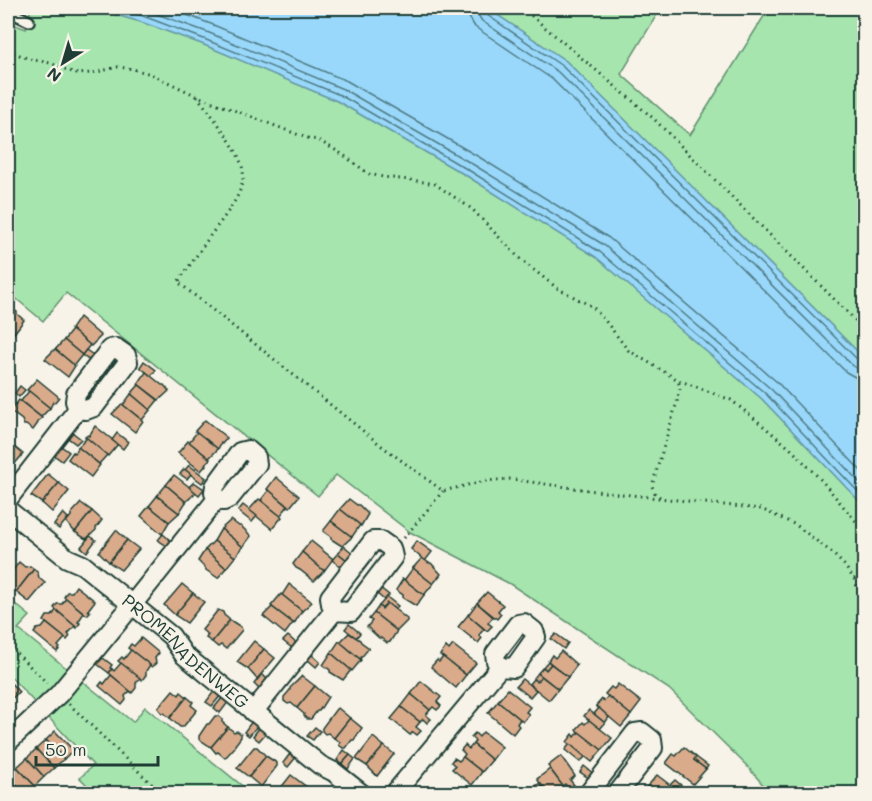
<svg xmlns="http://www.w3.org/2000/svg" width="872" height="801" font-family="Mali,sans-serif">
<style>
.green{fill:#a6e5ad;stroke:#629170;stroke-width:1.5}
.water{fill:#99d8fb;stroke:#689aab;stroke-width:1.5}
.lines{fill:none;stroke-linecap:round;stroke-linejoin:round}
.shore{stroke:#507b84;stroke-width:1.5}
.building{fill:#daab8b;stroke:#1f3d34;stroke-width:1.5}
.lane-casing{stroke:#1f3d34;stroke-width:14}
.street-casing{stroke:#1f3d34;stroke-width:22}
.path{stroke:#1f3d34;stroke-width:3;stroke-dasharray:1.5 4.5;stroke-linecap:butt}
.lane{stroke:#f7f3e8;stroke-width:9}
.street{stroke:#f7f3e8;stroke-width:18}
.labels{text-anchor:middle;stroke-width:4.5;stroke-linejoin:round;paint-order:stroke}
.street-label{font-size:18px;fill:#1f3d34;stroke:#f7f3e8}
</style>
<rect width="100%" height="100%" fill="#f7f3e8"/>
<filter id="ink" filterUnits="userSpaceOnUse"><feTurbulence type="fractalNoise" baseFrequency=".0167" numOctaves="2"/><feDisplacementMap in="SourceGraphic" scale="12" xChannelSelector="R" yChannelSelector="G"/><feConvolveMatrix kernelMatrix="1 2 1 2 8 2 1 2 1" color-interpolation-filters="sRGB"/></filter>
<g filter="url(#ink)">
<g class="green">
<polygon points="39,8 92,8 141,22 202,44 337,101 467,176 596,257 762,399 864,506 864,793 770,793 747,766 669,689 510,584 410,532 336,475 318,496 66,293 43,321 8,292 8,22 26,29 29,21 30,11"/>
<polygon points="487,8 661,8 621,74 690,135 769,8 864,8 864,358 566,61"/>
<polygon points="8,598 30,616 18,629 133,722 145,707 251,793 95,793 80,778 93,765 8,674"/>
</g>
<polygon class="water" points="92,8 487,8 566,61 864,358 864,506 762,399 596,257 467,176 337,101 202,44 141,22"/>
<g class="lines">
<g class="shore">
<polyline points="114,8 143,16 204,39 340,95 470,171 600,252 766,394 864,498"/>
<polyline points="140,8 207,32 343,89 474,165 604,245 771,389 864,487"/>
<polyline points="168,8 211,24 347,81 479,157 609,238 777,382 864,474"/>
<polyline points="467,8 469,17 475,27 552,79 846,372 855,377 864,379"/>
<polyline points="477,8 478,15 482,21 558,72 852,365 858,369 864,370"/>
<polyline points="484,8 484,11 487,15 562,66 858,360 864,362"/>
</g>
</g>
<g class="building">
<polygon points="8,307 17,312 17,314 24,320 15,332 8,325"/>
<polygon points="79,317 101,336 91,346 71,329"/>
<polygon points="8,325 15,332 8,341"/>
<polygon points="72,330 90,345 82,355 64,340"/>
<polygon points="64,340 82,355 74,365 55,350"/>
<polygon points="55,349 75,366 68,377 45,359"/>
<polygon points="86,350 96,357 91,362 82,355"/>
<polygon points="144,361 156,370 151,376 140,367"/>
<polygon points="146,372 162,385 164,385 169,391 159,400 138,384"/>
<polygon points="37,379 59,397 54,403 53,402 50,408 27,390"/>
<polygon points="139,385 158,400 150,410 131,394"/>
<polygon points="20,386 25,390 19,397 15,393"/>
<polygon points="29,391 50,408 41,417 21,401"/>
<polygon points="131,394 150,410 142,420 123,405"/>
<polygon points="19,400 42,418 37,422 38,423 33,430 26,425 24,425 22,420 10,411"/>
<polygon points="122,404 143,421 135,432 112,414"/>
<polygon points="205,420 227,438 222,444 221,443 218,449 195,431"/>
<polygon points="95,426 118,444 108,456 85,437 88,435 89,436"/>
<polygon points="72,432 81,439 76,444 68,438"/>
<polygon points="197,432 218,449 209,458 189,442"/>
<polygon points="117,433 128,442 123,449 112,440"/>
<polygon points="87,438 107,455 99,464 78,447"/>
<polygon points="188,441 210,459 205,464 206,465 201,471 178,453"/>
<polygon points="12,445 23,454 8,472 8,451"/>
<polygon points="61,446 69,452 62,461 54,455"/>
<polygon points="78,447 100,465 91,477 68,459 73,452 74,453 77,450 76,450"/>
<polygon points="189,465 206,478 202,483 185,470"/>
<polygon points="184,469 191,474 187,479 180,474"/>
<polygon points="48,474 59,483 42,503 31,496"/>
<polygon points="174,475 196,492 186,502 166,485"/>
<polygon points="276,477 299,496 290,507 267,489"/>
<polygon points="194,482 204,489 199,495 189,487"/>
<polygon points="59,483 69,491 52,512 42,503"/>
<polygon points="166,485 186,502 179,513 157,496"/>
<polygon points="269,490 288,506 280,516 261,500"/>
<polygon points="157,496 179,513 169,522 149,506"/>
<polygon points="259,499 282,517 272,529 249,510"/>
<polygon points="349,499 357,505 359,505 368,514 361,526 340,509"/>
<polygon points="81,503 92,511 75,532 66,522 71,516 71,514"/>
<polygon points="243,505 257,516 252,522 238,511"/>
<polygon points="149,506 169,522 162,534 141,516"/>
<polygon points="340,509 360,525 352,537 331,521"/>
<polygon points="92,511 102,520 96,528 96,530 86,539 75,532"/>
<polygon points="63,513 68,518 59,529 54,525"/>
<polygon points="231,520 239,526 241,526 251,536 243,547 221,529"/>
<polygon points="331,521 352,537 342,546 331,539 331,537 323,531"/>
<polygon points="221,529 243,547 235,557 214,541"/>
<polygon points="116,530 127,540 109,562 99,552"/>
<polygon points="163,534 171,541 167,546 158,540"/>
<polygon points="90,536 96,540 87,552 81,547"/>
<polygon points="127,540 139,549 121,570 109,562"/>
<polygon points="214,541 235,557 226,568 205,550"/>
<polygon points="311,541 333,559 324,571 302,552"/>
<polygon points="417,541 432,552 425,561 411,549"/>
<polygon points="344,546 354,554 348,561 338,553"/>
<polygon points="205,550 226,568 218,578 206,570 205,568 198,561"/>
<polygon points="302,552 324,571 314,581 300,570 296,568 293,564"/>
<polygon points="338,553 348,561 342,568 332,560"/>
<polygon points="422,558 429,563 431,563 441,574 433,584 413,568"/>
<polygon points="19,562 25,567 30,566 34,569 16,592 8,585 8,577"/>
<polygon points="413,568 433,584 424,595 403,579 405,579"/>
<polygon points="34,569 38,573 39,578 45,583 29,602 16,592"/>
<polygon points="403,579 424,595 416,606 403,598 403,595 396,590"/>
<polygon points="182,584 193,593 175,615 164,605"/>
<polygon points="289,584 312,602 302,611 282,595"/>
<polygon points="76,586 95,601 88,610 90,612 87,615 64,597 67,592 72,592"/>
<polygon points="379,587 389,595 384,600 375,592"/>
<polygon points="487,592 503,605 498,611 501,614 497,619 477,603"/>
<polygon points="193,593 204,602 187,623 175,615"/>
<polygon points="281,594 302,611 294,624 271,606"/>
<polygon points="387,597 398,606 395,609 387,603 382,609 379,606"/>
<polygon points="66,598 84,613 78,622 80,623 77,628 54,608 57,604 62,604"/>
<polygon points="387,603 407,619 407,621 397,631 374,613 379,606 382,609"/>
<polygon points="477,603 493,617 488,623 492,626 487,631 468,615"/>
<polygon points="272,607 293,623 285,634 263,616"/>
<polygon points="56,610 75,626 68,634 70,636 67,640 44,621 47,616 52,616"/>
<polygon points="218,610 223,612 224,615 230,620 212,642 206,638 208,635 202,630"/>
<polygon points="374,613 397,631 390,642 387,643 381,638 379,638 367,627 372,621 369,619"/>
<polygon points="468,615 484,629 479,635 482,638 478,643 458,627"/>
<polygon points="230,620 241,627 242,630 226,649 221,645 218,647 212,642"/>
<polygon points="46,623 65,638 58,646 60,648 57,652 34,633 37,629 42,628"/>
<polygon points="349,624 360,633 356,638 345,629"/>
<polygon points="349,633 360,640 361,642 369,648 360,659 340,642"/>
<polygon points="556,634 568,643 564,649 551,639"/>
<polygon points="288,636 296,643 292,648 283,641"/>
<polygon points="141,638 159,653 155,658 156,663 152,667 128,648 131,644 134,646"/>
<polygon points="254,641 264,649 248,669 237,662"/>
<polygon points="339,641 361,660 352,671 331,653"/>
<polygon points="453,645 476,663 466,675 440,655 446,647 449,650"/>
<polygon points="264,649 275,658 257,679 248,669"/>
<polygon points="131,650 150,665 146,671 146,675 142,680 118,661 122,657 124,659"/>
<polygon points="561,651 577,665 568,677 548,661 552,655 555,658"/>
<polygon points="331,653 351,670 343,680 330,672 330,670 323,665"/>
<polygon points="311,654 320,662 316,667 307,659"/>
<polygon points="443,657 466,675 456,688 431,667 437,660 439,662"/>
<polygon points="103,658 112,665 110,668 112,669 109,673 97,664"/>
<polygon points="548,661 551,664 546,670 543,667"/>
<polygon points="121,663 140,678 136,683 136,688 132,693 109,673 112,669 114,671"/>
<polygon points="551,664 568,677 558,689 538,673 543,667 546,670"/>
<polygon points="538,673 541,676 537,682 533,679"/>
<polygon points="262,674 267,679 259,689 254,684"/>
<polygon points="111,675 130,691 125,696 126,700 122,705 99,686 102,682 104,684"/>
<polygon points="302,676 315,686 297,708 291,703 288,704 284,701 284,697 290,690 290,688"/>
<polygon points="541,676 558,689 549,700 529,684 533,679 537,682"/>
<polygon points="522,679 536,690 530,697 516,686"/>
<polygon points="8,680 19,692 9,701 8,700"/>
<polygon points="421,681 441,697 437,702 441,706 437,710 433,707 430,710 411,694"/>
<polygon points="618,684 641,702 631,715 605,694 611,687 614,689"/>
<polygon points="315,686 328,697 319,711 317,711 311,719 307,719 304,716 304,714 297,708"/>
<polygon points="508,689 530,707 526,712 529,714 523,722 498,701"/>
<polygon points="173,690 179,695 181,692 187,697 170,718 164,713 162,713 158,708"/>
<polygon points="215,690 221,695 212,706 206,702"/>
<polygon points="411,694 430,710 426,715 431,719 427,723 423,719 420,722 401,707"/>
<polygon points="608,696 631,715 621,727 596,706 602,699 604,701"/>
<polygon points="187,697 193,702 191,705 197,710 183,727 180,727 170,718"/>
<polygon points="223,697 229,701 220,713 214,708"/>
<polygon points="498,701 520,719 517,724 519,726 513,734 488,713"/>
<polygon points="401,707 420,722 416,727 421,731 417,735 413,732 410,735 391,719"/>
<polygon points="338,708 350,718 334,738 328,733 325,734 322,731 322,728 336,709"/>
<polygon points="599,708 609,717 605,723 594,714"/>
<polygon points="589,710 605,723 600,729 584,716"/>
<polygon points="215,716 218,716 222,719 222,722 228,727 211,747 199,739 199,736 207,724 209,724"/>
<polygon points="350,718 362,728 354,740 352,740 346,748 343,748 339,745 340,742 334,738"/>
<polygon points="253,720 258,725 249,736 244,732"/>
<polygon points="589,720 612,738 602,750 576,730 583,722 585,724"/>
<polygon points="228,727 234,732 237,731 241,734 241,737 235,745 235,747 225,758 218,752 216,753 211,747"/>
<polygon points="260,727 267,732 259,741 253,736"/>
<polygon points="315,727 320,731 313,740 307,736"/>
<polygon points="55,731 73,750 64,759 46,740"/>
<polygon points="483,732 502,747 492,760 473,744 475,741 471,737 475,733 479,737"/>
<polygon points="579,732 602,750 592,762 567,742 573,734 575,737"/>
<polygon points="373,737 384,746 367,766 356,759"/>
<polygon points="46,740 64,759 54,768 36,749"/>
<polygon points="473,744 492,760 482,772 463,757 465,754 461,750 465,745 469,749"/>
<polygon points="570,744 585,757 580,762 565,750"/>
<polygon points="384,746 394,754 377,776 367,766"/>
<polygon points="254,747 257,747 266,756 249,777 237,768"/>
<polygon points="684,747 696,757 694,760 706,769 693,784 666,763 673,754 676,756"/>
<polygon points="36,749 54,768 44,777 27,758"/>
<polygon points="344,750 350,755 342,764 337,760"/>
<polygon points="292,751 297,756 288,767 283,763"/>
<polygon points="350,755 355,759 348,769 342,764"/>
<polygon points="266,756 277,763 277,766 261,787 249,777"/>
<polygon points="561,756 575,776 570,780 574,785 569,789 565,784 562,786 548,766"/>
<polygon points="463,757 482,772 472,785 452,769 455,766 451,762 454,758 459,761"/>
<polygon points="696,757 708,766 706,769 694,760"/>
<polygon points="27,758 44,777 35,786 17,767"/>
<polygon points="584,766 594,774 590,779 580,772"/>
<polygon points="17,767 35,786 27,794 24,794 8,776"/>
<polygon points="550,769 565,789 560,794 548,794 537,779"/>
<polygon points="291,775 308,788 304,794 276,794"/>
<polygon points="657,775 670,785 679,793 655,794 647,787"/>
<polygon points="675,780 689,792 688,794 680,794 670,785"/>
<polygon points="540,783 548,794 528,794 527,792"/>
<polygon points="436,786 441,791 439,794 430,794"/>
<polygon points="647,787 655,794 641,794"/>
</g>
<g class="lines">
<g class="lane-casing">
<polyline id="lane" points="8,11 29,21"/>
</g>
<g class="street-casing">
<g id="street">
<polyline points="8,499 78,409 75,401 76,394 110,349 116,348 126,355 128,362 94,407 86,410 78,409"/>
<path id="s1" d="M8,510L67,558L83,565L171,636L184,655L320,765L334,772L362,794"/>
<polyline points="253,712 334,611 331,604 330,597 373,541 381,541 391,548 393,557 351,612 334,611"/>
<polyline points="8,742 59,694 132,605 216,500 214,492 215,486 240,452 248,450 256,457 257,464 230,498 224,501 216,500"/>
<polyline points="394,794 500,667 496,661 495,654 518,624 524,623 534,631 536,637 514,668 500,667"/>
<polyline points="588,794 635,733 642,732 652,740 653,748 617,794"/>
</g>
</g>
<g class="path">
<polyline points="522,8 653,118 864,329"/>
<polyline points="8,50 29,59 50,63 77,74 93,73 118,67 133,69 151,74 197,96 307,138 318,140 342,154 369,174 383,177 418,181 435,184 472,209 521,260 557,288 593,307 607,323 628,350 678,380 731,400 761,424 792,450 822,481 864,531"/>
<path d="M197,96C211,115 240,149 243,171C246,193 222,219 210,236C199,252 189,267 178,282L383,447L443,491L485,481L509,479L603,492L761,509L796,525L831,552L844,565L854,579L864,604"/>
<polyline points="660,497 655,493 652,486 677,402 680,388 678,380"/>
<polyline points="404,538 443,491"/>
<polyline points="854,579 864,573"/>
<polyline points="8,645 47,683"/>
<polyline points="69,704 162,794"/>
</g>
<use href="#lane" class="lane"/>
<use href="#street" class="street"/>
</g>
</g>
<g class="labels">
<g class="street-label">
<text dy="6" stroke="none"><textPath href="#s1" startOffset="228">PROMENADENWEG</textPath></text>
</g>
</g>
<rect width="872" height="801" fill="none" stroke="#f7f3e8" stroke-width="30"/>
<rect x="15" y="15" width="842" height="771" fill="none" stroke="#1f3d34" stroke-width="2" filter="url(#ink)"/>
<g transform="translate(63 63) rotate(217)" stroke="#f7f3e8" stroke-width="4.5" paint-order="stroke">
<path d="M0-4.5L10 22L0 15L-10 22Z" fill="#1f3d34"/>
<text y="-9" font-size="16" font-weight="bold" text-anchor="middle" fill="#1f3d34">N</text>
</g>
<path d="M36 756v9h122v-9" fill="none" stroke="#1f3d34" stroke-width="3"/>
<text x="45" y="756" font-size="18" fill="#1f3d34" stroke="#f7f3e8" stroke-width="4.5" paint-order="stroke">50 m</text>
</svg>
